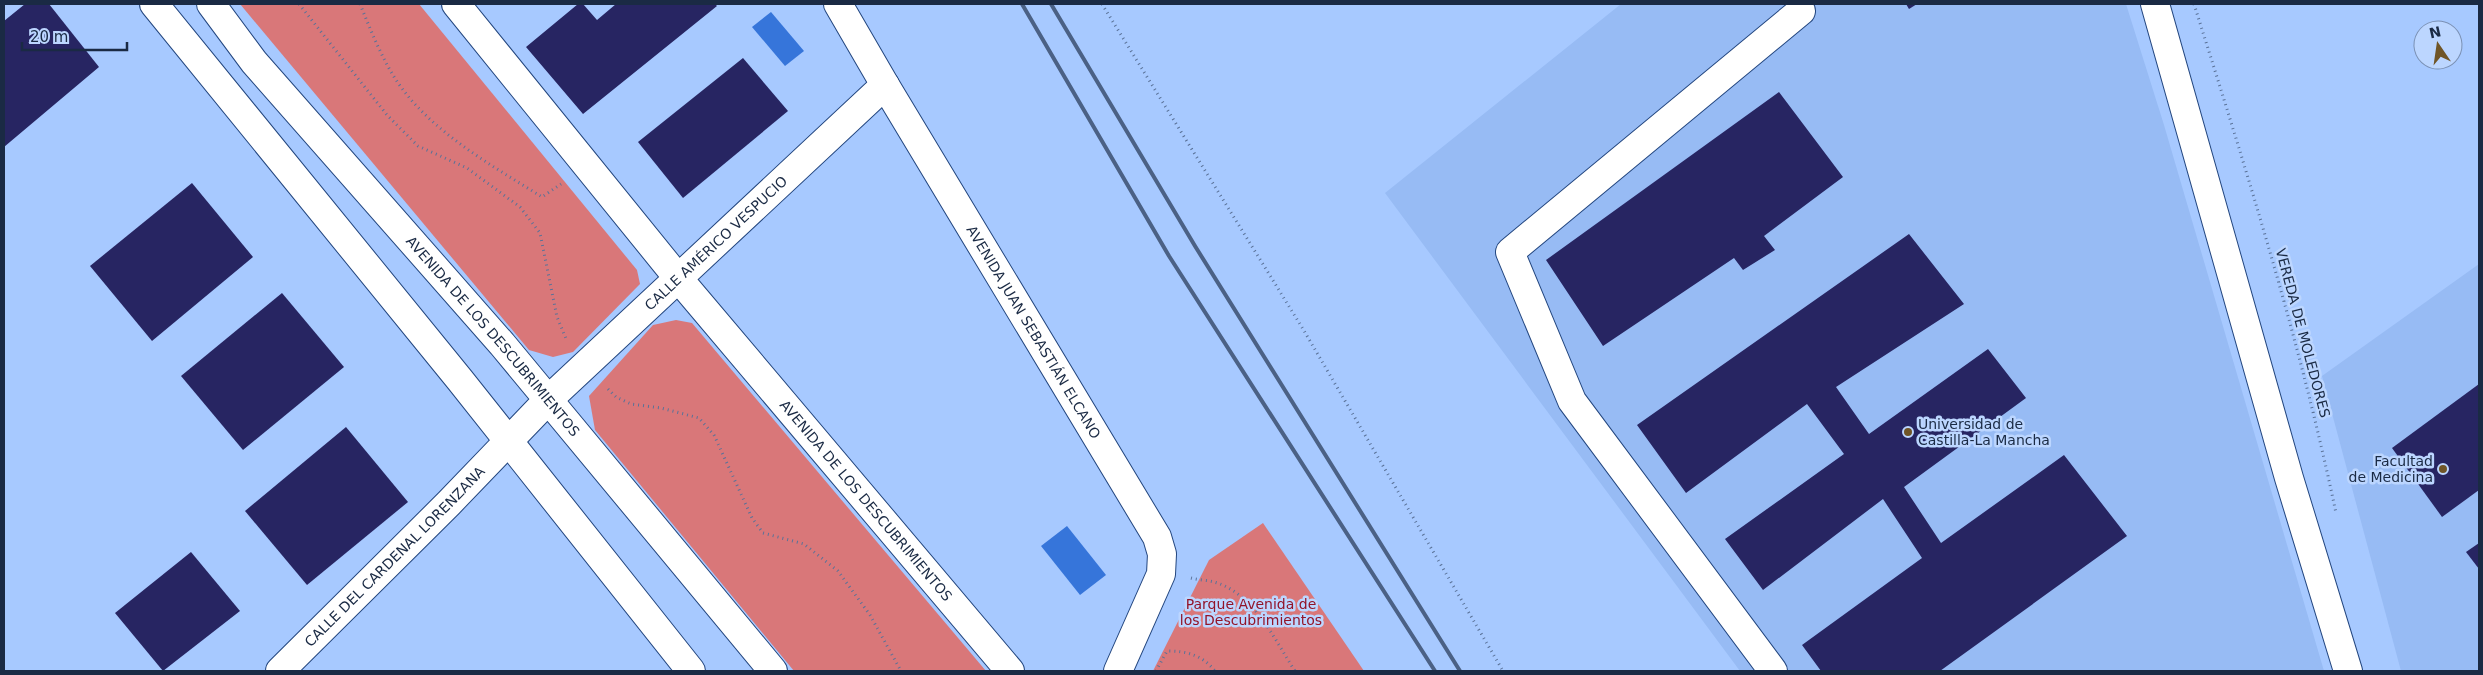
<svg xmlns="http://www.w3.org/2000/svg" width="2483" height="675" font-family="'DejaVu Sans',sans-serif">
<style>
.built{fill:#97bbf4}
.green{fill:#d97779}
.water{fill:#3675da}
.building{fill:#272562}
.lines{fill:none;stroke-linecap:round;stroke-linejoin:round}
.street-casing{stroke:#23467f;stroke-width:30}
.secondary-casing{stroke:#23467f;stroke-width:30}
.path{stroke:#5a7298;stroke-width:3;stroke-dasharray:1 4;stroke-linecap:butt}
.street{stroke:#fff;stroke-width:28}
.secondary{stroke:#fff;stroke-width:28}
.rail{stroke:#4b6185;stroke-width:4}
.poi-dot{fill:#6f5527;stroke:#bcd6ff;stroke-width:2}
.labels{text-anchor:middle;stroke-width:5;stroke-linejoin:round;paint-order:stroke}
.street-label{font-size:14px;fill:#1a2a44;stroke:#bcd6ff}
.poi-label{font-size:14px;fill:#1a2a44;stroke:#bcd6ff;text-anchor:start}
.park-label{font-size:14px;fill:#921429;stroke:#bcd6ff}
</style>
<rect width="100%" height="100%" fill="#a7c9ff"/>
<g class="built">
<polygon points="1621,4 2126,4 2164,125 2324,671 1740,671 1385,193"/>
<polygon points="2479,264 2479,671 2401,671 2322,376"/>
</g>
<g class="green">
<polygon points="240,4 419,4 637,270 640,284 573,352 553,357 529,350"/>
<polygon points="676,320 692,323 986,671 794,671 595,430 589,396 653,325"/>
<polygon points="1263,523 1364,671 1153,671 1209,560"/>
</g>
<g class="water">
<polygon points="771,12 804,51 785,66 752,27"/>
<polygon points="1067,526 1106,575 1080,595 1041,546"/>
</g>
<g class="building">
<polygon points="25,4 49,4 99,67 4,147 4,21"/>
<polygon points="578,4 583,4 597,20 616,4 715,4 717,6 583,114 526,47"/>
<polygon points="1906,4 1917,4 1909,9"/>
<polygon points="743,58 788,111 683,198 638,142"/>
<polygon points="1779,92 1843,177 1764,236 1775,250 1743,270 1734,258 1603,346 1546,260"/>
<polygon points="192,183 253,257 152,341 90,266"/>
<polygon points="1909,234 1964,304 1836,387 1869,434 1988,349 2026,398 1904,487 1941,543 2064,455 2127,536 1940,671 1821,671 1802,645 1922,558 1883,499 1763,590 1725,539 1844,454 1807,404 1686,493 1637,425"/>
<polygon points="282,293 344,367 243,450 181,376"/>
<polygon points="2479,384 2479,490 2442,517 2392,448"/>
<polygon points="346,427 408,502 307,585 245,511"/>
<polygon points="2479,543 2479,569 2466,552"/>
<polygon points="191,552 240,611 163,671 115,613"/>
</g>
<g class="lines">
<g class="street-casing">
<g id="street">
<path id="s1" d="M456,4L678,278L1010,671"/>
<path id="s2" d="M838,4L885,85L1157,537L1162,554L1161,574L1118,671"/>
<polyline points="2155,4 2289,478 2348,671"/>
<path id="s3" d="M280,671L449,503L548,400L885,85"/>
<polyline points="1773,671 1572,401 1510,252 1801,11"/>
</g>
</g>
<g class="secondary-casing">
<g id="secondary">
<polyline points="154,4 460,380 691,671"/>
<path id="s4" d="M211,4L254,62L502,344L773,671"/>
</g>
</g>
<g class="path">
<polyline points="299,4 387,115 418,146 467,168 520,207 540,233 557,317 567,341"/>
<path d="M360,4C369,26 378,49 390,70C422,127 488,163 542,197L561,184"/>
<polyline points="1102,4 1303,329 1503,671"/>
<path d="M2194,4C2247,172 2300,341 2336,513"/>
<polyline points="608,389 616,397 631,404 661,408 699,418 714,435 752,518 763,533 804,544 838,571 870,615 901,671"/>
<path d="M1191,578C1198,580 1207,580 1214,582C1254,593 1274,639 1295,671"/>
<path d="M1156,671L1167,651C1187,651 1202,655 1215,671"/>
</g>
<use href="#street" class="street"/>
<use href="#secondary" class="secondary"/>
<g class="rail">
<polyline points="1022,4 1169,256 1435,671"/>
<polyline points="1051,4 1195,246 1460,671"/>
</g>
</g>
<g class="poi-dot">
<circle cx="1908" cy="432" r="5"/>
<circle cx="2443" cy="469" r="5"/>
</g>
<g class="labels">
<g class="street-label">
<text dy="5" stroke="none"><textPath href="#s3" startOffset="611">CALLE AMÉRICO VESPUCIO</textPath></text>
<text dy="5" stroke="none"><textPath href="#s2" startOffset="382">AVENIDA JUAN SEBASTIÁN ELCANO</textPath></text>
<text transform="translate(2303 333) rotate(75)" y="5">VEREDA DE MOLEDORES</text>
<text dy="5" stroke="none"><textPath href="#s4" startOffset="436">AVENIDA DE LOS DESCUBRIMIENTOS</textPath></text>
<text dy="5" stroke="none"><textPath href="#s1" startOffset="644">AVENIDA DE LOS DESCUBRIMIENTOS</textPath></text>
<text dy="5" stroke="none"><textPath href="#s3" startOffset="162">CALLE DEL CARDENAL LORENZANA</textPath></text>
</g>
<g class="poi-label">
<text x="1918" y="429">Universidad de<tspan x="1918" dy="16">Castilla-La Mancha</tspan></text>
<text x="2433" y="466" text-anchor="end">Facultad<tspan x="2433" dy="16">de Medicina</tspan></text>
</g>
<g class="park-label">
<text x="1251" y="609">Parque Avenida de<tspan x="1251" dy="16">los Descubrimientos</tspan></text>
</g>
</g>
<rect width="2483" height="675" fill="none" stroke="#1a2a44" stroke-width="10"/>
<g transform="translate(2438 45) rotate(347)"><circle r="24" fill="#bcd6ff" stroke="#7b91b4"/>
<path d="M0-4L9 19L0 12L-9 19Z" fill="#6f5527"/>
<text y="-8" font-size="14" font-weight="bold" text-anchor="middle" fill="#1a2a44">N</text>
</g>
<path d="M22 42v8h105v-8" fill="none" stroke="#1a2a44" stroke-width="2.5"/>
<text x="30" y="42" font-size="15" fill="#1a2a44" stroke="#bcd6ff" stroke-width="4" paint-order="stroke">20 m</text>
</svg>
